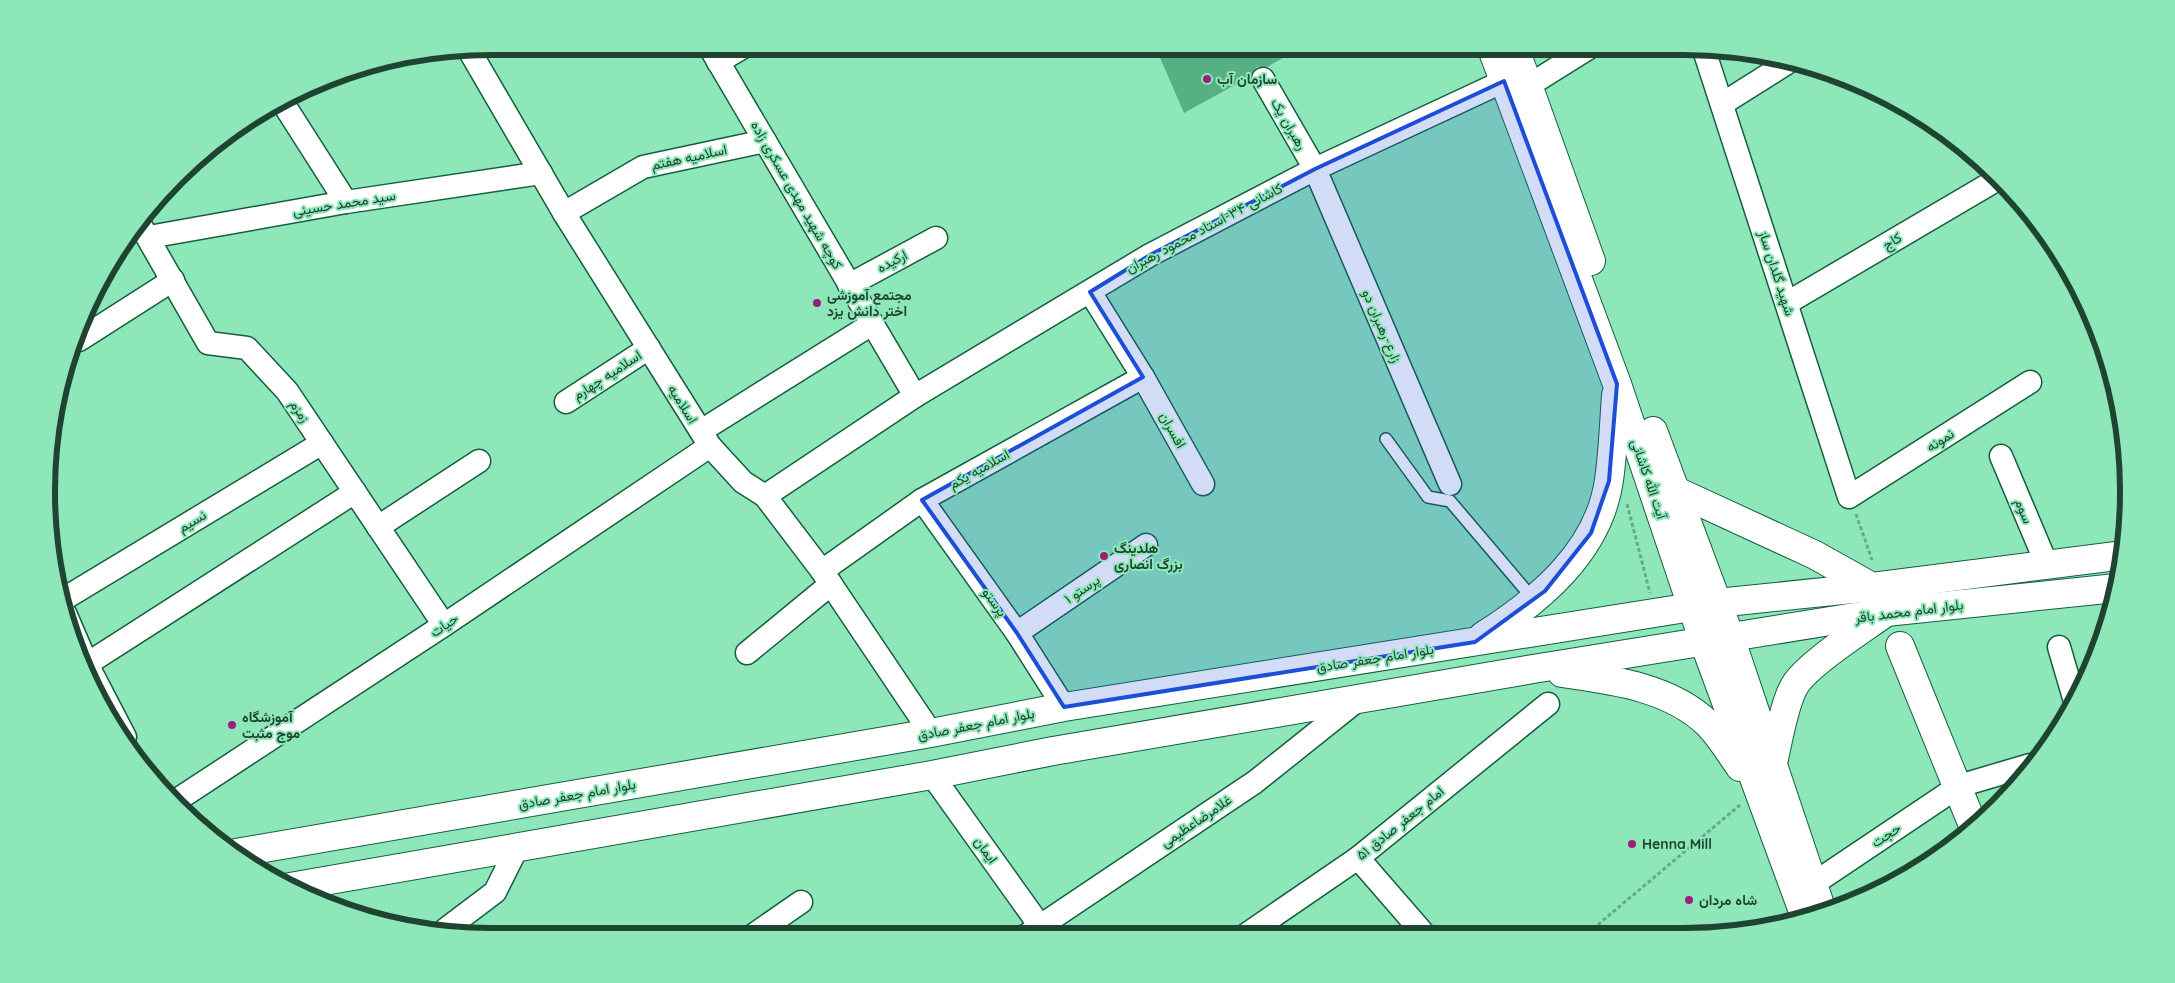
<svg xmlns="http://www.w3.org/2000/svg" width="2175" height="983" font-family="Quicksand,Vazirmatn,sans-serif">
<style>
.building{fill:#56b084}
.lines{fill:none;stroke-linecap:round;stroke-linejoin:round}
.lane-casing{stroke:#145e3f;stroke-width:14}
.street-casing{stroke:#145e3f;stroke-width:25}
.secondary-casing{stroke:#145e3f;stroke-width:30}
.path{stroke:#64ab86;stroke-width:3;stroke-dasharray:4 2.5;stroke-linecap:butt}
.lane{stroke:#fff;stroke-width:11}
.street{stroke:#fff;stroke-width:22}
.secondary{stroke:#fff;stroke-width:28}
.marked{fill:#1d4ed8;fill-opacity:0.2;stroke:#1d4ed8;stroke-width:4;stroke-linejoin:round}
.poi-dot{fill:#981f7a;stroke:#8de7b8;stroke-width:2}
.labels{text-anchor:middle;stroke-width:4;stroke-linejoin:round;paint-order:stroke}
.poi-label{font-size:14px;font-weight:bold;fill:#1f4532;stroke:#8de7b8;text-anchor:start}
.street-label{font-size:14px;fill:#1f4532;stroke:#8de7b8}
.rim{fill:none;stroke:#1f4532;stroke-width:6}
</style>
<rect width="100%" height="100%" fill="#8de7b8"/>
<polygon class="building" points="1155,46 1304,46 1267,67 1257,67 1251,76 1184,113"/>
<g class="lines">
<g class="lane-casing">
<polyline id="lane" points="1386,439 1428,497 1450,501 1534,600"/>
</g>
<g class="street-casing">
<g id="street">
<polyline points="709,46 915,396"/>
<polyline points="469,50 564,213 710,446 743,482 765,496 822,571 931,733"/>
<polyline points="1704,50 1849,497 2030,382"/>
<polyline points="718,62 745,46"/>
<polyline points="1263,79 1315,169 1450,484"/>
<polyline points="1528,86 1592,46"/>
<polyline points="281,100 346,202"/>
<polyline points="1722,104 1787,63"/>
<polyline points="564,213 643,167 765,141"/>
<polyline points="141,226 208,343 247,348 287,391 444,625"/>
<polyline points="149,237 346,202 541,173"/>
<polyline points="849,285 936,238"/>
<polyline points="1090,292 1143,377 1203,484"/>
<polyline points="1787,303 1998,179"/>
<polyline points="79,340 173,280"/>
<polyline points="566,402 649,348"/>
<polyline points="701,431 872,324"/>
<polyline points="2001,456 2047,565"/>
<polyline points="765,496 915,396 1150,255 1315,169 1504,81"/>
<polyline points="922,500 1017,633 1064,707"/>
<polyline points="378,527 479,461"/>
<polyline points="822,571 922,500 1143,377"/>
<polyline points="62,600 322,443"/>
<polyline points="65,613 87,664 125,737"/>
<polyline points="1017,633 1146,545"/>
<polyline points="2059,647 2074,698"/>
<polyline points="747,653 831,584"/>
<polyline points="87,664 355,492"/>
<polyline points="932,775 1040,926"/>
<polyline points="177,800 444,625 710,446"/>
<polyline points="1358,858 1424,934"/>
<polyline points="1813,884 1959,786 2030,765"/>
<polyline points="446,929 495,892 518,846"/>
<polyline points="1247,934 1358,858 1548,704"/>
<polyline points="1027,935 1255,782 1359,699"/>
<polyline points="752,936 801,902"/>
</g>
</g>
<g class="secondary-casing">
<g id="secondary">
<polyline points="1491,46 1617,384 1704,642 1804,914"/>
<polyline points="1514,46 1591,261"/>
<polyline points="1653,431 1730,637 1819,902"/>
<polyline points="1674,490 1815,555 1872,587"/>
<path d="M1483,636C1540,600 1599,551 1609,480C1613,452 1614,423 1616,395"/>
<polyline points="1900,646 1974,828"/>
<path d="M1562,673C1612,680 1670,687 1708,724C1720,736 1730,753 1740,767"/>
<path d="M1773,763C1778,742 1784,703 1795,685C1808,664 1860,631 1882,615"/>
<polyline points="236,853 931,733 1064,707 1717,603 1872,587 2124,555"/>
<polyline points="290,887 932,775 1053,751 1533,669 1886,612 2116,588"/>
</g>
</g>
<g class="path">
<polyline points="1627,504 1650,593"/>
<polyline points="1856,514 1872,560"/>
<polyline points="1588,933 1740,805"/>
</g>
<use href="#lane" class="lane"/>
<use href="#street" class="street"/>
<use href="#secondary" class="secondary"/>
</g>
<path class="marked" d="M1504,81L1617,384L1609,481L1591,533L1545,591L1475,642L1064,707L1017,633L922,500L1143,377L1090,292L1150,255L1315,169Z"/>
<g class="poi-dot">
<circle cx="1207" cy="79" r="5"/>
<circle cx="817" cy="303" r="5"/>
<circle cx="1104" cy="556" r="5"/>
<circle cx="232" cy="725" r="5"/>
<circle cx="1632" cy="844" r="5"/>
<circle cx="1689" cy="900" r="5"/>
</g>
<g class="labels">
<g class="poi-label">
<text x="1217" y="84">سازمان آب</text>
<text x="827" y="300">مجتمع آموزشی<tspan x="827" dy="16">اختر دانش یزد</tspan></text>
<text x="1114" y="553">هلدینگ<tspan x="1114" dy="16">بزرگ انصاری</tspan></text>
<text x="242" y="722">آموزشگاه<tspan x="242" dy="16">موج مثبت</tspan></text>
<text x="1642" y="849">Henna Mill</text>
<text x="1699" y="905">شاه مردان</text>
</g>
<g class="street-label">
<text transform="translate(1289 124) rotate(60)" y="5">رهبران یک</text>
<text transform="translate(689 157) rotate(-12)" y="5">اسلامیه هفتم</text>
<text transform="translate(797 195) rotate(60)" y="5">کوچه شهید مهدی عسکری زاده</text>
<text transform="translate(344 203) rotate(-9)" y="5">سید محمد حسینی</text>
<text transform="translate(1204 228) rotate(-28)" y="5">کاشانی ۳۴-استاد محمود رهبران</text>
<text transform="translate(1892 241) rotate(-31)" y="5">کاج</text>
<text transform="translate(892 261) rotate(-28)" y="5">ارکیده</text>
<text transform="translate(1777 273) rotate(72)" y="5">شهید گلدان ساز</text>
<text transform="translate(1382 326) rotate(67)" y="5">زارع-رهبران دو</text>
<text transform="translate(607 375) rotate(-33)" y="5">اسلامیه چهارم</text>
<text transform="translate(683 404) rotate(58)" y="5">اسلامیه</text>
<text transform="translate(300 411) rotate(56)" y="5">زمزم</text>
<text transform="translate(1173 430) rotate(61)" y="5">افسران</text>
<text transform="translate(1940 440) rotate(-33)" y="5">نمونه</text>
<text transform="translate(979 469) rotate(-29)" y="5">اسلامیه یکم</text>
<text transform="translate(1649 479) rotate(71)" y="5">آیت الله کاشانی</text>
<text transform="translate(2024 511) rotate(67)" y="5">سوم</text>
<text transform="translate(192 521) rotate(-31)" y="5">نسیم</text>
<text transform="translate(1082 589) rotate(-34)" y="5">پرستو ۱</text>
<text transform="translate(995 602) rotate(54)" y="5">پرستو</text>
<text transform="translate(1909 611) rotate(-7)" y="5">بلوار امام محمد باقر</text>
<text transform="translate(444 625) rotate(-34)" y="5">حیات</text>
<text transform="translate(1375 658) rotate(-9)" y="5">بلوار امام جعفر صادق</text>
<text transform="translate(976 724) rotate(-11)" y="5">بلوار امام جعفر صادق</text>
<text transform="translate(577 794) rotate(-10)" y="5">بلوار امام جعفر صادق</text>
<text transform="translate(1196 821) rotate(-34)" y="5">غلامرضاعظیمی</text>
<text transform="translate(1400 823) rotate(-39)" y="5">امام جعفر صادق ۵۱</text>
<text transform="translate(1886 835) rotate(-34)" y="5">حجت</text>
<text transform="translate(986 850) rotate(54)" y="5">ایمان</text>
</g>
</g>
<path d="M0 0H2175V983H0ZM491 55H1684A436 436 0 0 1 2120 491V492A436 436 0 0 1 1684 928H491A436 436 0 0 1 55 492V491A436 436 0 0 1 491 55Z" fill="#8de7b8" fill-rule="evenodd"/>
<path class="rim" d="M491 55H1684A436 436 0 0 1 2120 491V492A436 436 0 0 1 1684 928H491A436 436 0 0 1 55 492V491A436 436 0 0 1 491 55Z"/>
</svg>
